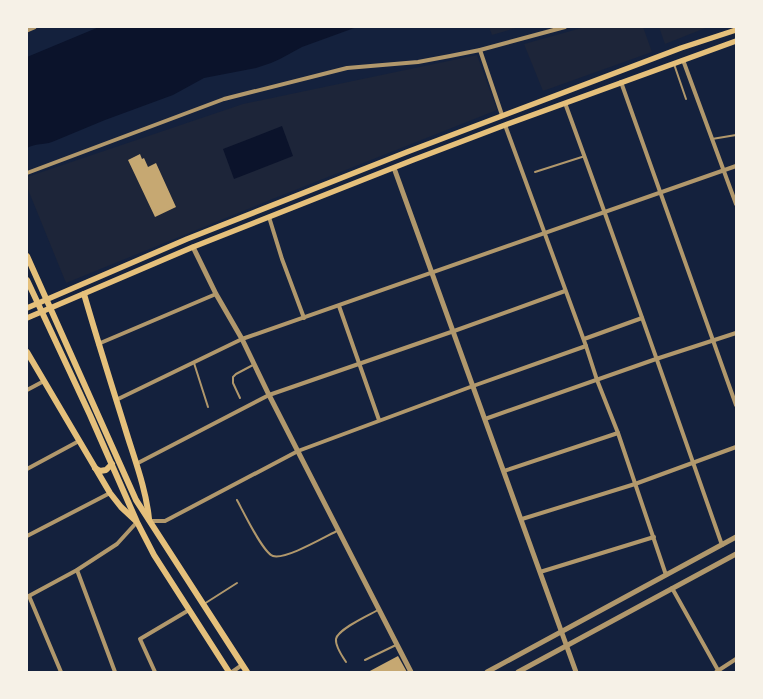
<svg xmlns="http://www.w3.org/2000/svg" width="763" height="699" font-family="'Roboto Serif',serif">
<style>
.green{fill:#1d2539}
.water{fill:#0b132b}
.building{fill:#c6a872}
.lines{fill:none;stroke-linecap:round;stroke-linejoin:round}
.service{stroke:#b1986c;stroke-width:2}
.minor{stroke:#b1986c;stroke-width:4}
.tertiary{stroke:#b1986c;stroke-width:5}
.secondary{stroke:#e5c07b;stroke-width:5.5}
.primary{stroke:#e5c07b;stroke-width:6}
</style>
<rect width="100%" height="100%" fill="#14213d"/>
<g class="green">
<polygon points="489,27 519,27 492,35"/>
<polygon points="585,27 643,27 652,52 543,91 524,44"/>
<polygon points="659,27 708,27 665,44"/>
<polygon points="477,55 497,110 270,200 66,283 27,187 27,177 243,104"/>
</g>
<g class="water">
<path d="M99,27H357L302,47L280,59L271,63L256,68L204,78L173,95L105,120L52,142C43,145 36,143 27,148V57Z"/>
<polygon points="282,126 293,156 234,179 223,149"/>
</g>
<g class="building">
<polygon points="140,154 142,159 144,158 148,167 156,163 176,207 155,217 128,160"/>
<polygon points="398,656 407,672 368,672"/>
</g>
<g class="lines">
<g class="service">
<polyline points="674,64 686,99"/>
<polyline points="712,139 736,135"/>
<polyline points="535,172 585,156"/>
<polyline points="194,363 208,407"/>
<polyline points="240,398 233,383 233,377 236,374 253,365"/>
<path d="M237,500C243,511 263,553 273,556C286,560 326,536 339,530"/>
<polyline points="204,604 237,583"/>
<polyline points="365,660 396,645"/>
<path d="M346,662C342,656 335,646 336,639C338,629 369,615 378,610"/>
</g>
<g class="minor">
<polyline points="480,50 502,115"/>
<polyline points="683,60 736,204"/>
<polyline points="621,82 736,405"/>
<path d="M565,103C619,250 670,397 722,545"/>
<polyline points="505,125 586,346 597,380 618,433 666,575"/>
<polyline points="27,173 224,99 347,68 418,62 450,56 480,50 565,27"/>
<polyline points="269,217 282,259 304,318"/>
<polyline points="339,306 379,420"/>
<polyline points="584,339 642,318"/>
<polyline points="98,344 216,294"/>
<polyline points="27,390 44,381"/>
<polyline points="116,400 242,339 736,166"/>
<polyline points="485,419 656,359 736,333"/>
<polyline points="136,464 269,395 454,331 565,291"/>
<polyline points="27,469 79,441"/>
<polyline points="504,471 618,433"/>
<polyline points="522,519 635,484 736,447"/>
<polyline points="149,521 165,521 298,451 473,386 586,346"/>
<polyline points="27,536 110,493"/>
<polyline points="77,570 115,672"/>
<polyline points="540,572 654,537"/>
<polyline points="672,588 719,672"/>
<polyline points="29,596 61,672"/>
<polyline points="27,597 77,570 117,544 137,522"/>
<polyline points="155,672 140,639 189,610"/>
<polyline points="232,672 242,665"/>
<polyline points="716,672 736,659"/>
</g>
<g class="tertiary">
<polyline points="27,30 34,27"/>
<polyline points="394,168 576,672"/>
<polyline points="193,247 216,294 242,339 269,395 411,672"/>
<polyline points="487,672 736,537"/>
<polyline points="518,672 736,554"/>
</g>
<g class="secondary">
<polyline points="27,308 187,239 407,152 681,48 736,30"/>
<polyline points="27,318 193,247 413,160 505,125 736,41"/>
</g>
<g class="primary">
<polyline points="27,256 136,500 247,672"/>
<polyline points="27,280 90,415 137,522 154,555 229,672"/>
<path d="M84,294C97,339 111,383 125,428C134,458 146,488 149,519"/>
<polyline points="27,352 110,493 121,507 136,521"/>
<polyline points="95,468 100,471 106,470 112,464"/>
</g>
</g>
<rect width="763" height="699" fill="none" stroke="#f6f1e7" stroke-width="56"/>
</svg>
